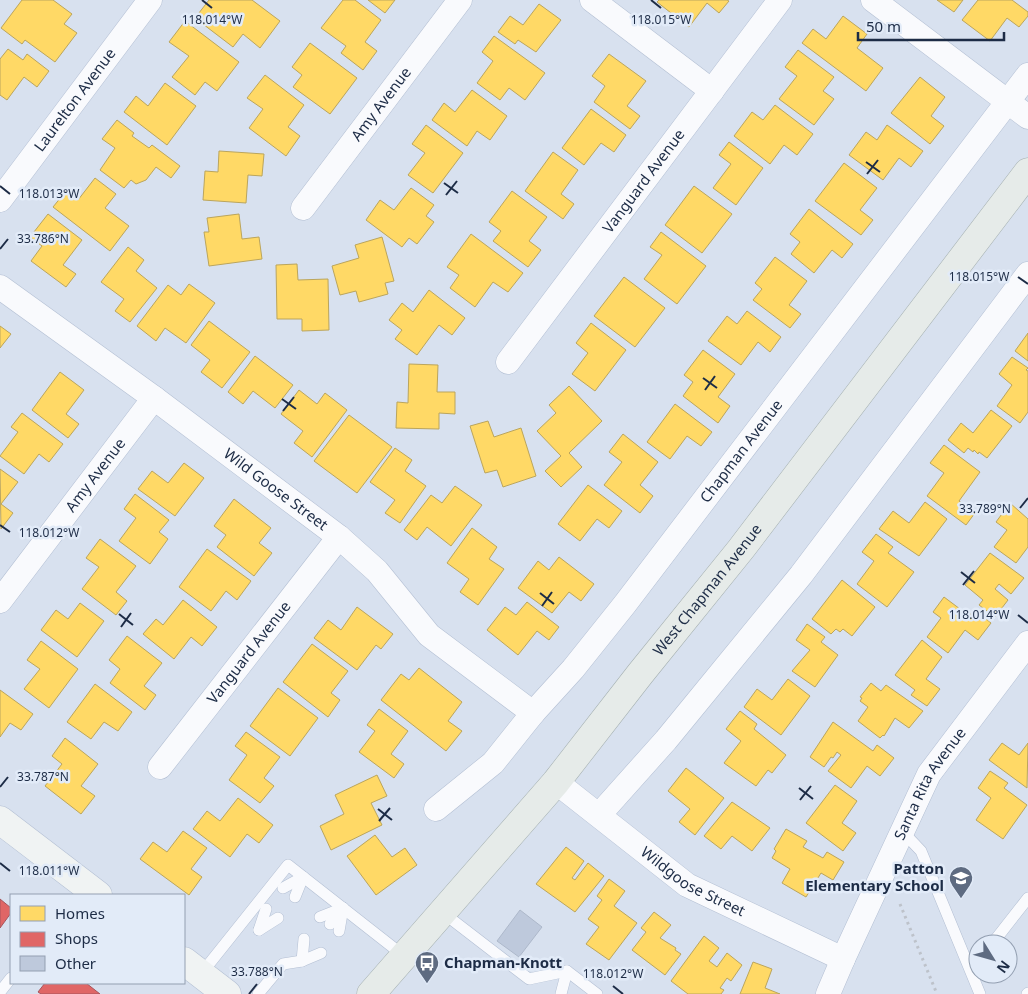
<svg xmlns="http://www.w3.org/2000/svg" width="1028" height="994" font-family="'Noto Sans',sans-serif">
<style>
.homes{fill:#ffd966;stroke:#bba55c}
.shops{fill:#e06666;stroke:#a6555c}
.building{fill:#bec9dc;stroke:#adb8ca}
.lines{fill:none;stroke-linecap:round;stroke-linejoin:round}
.service-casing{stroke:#b3bfd3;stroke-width:12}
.minor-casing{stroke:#b3bfd3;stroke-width:25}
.secondary-casing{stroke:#b3bfd3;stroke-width:29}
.primary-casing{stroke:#a4afaf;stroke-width:29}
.path{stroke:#bdc2ca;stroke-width:3;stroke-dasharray:2.5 4;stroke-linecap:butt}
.service{stroke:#f9fafd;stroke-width:11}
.minor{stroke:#f9fafd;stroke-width:24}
.secondary{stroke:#f0f3f3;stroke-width:28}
.primary{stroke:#e6ebe9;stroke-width:28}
.ticks{fill:none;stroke:#1d2c46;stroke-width:2}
.labels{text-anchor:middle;stroke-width:5;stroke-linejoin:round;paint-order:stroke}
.street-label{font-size:15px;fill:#1d2c46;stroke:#e2ebf8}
.poi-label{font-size:15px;font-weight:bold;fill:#1d2c46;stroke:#e2ebf8;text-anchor:end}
.ticks-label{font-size:12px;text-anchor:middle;fill:#1d2c46;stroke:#e2ebf8;stroke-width:5;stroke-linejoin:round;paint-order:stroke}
</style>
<rect width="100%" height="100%" fill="#d8e1ef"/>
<g class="homes">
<polygon points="22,0 53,0 72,14 64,24 77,33 55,62 25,40 22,44 1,28"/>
<polygon points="209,0 252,0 280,21 260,48 243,34 233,47 195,18"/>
<polygon points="343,0 355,0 381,20 365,42 377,51 363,70 341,53 346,46 321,28"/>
<polygon points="368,0 395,0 385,13"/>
<polygon points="659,0 727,0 729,1 719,13 707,3 689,27 657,2"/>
<polygon points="937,0 963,0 954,12"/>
<polygon points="978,0 1012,0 1028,12 1028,16 1019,27 1007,18 990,41 962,20"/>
<polygon points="539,4 561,20 536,52 518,40 515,44 498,32 510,16 523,25"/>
<polygon points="843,16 867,34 857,48 883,68 866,91 802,43 813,29 826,39"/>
<polygon points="185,21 239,62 217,91 205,82 195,95 172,77 189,56 169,42"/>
<polygon points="494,36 545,73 525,100 509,88 500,100 477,83 493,61 482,52"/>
<polygon points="310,43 357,78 330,114 293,87 302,75 292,67"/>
<polygon points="8,49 23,60 27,54 49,71 37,87 24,77 7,100 0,95 0,59"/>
<polygon points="798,50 834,77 823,91 834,99 814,125 779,99 797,76 785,67"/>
<polygon points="609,54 646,81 627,106 640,116 630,129 594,102 605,86 592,76"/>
<polygon points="265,75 304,105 288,127 300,136 286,156 249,128 263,109 247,98"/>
<polygon points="920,77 945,97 931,116 944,126 930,144 891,113"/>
<polygon points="165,83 196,106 167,145 124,112 136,96 148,106"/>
<polygon points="472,90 507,116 490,140 477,131 467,146 432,120 444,103 455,112"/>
<polygon points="775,105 813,134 797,155 784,145 770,164 734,136 752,112 763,120"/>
<polygon points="591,109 626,135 614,152 601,143 584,165 562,148"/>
<polygon points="117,120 134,133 132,136 149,148 152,145 180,166 171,178 156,167 146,180 136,184 131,180 124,188 100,170 115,148 102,139"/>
<polygon points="426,125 463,153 433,193 408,175 425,153 412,144"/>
<polygon points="887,125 923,151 911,167 899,158 883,180 849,155 866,132 877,140"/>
<polygon points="729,142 763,168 736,205 713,188 731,164 719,155"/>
<polygon points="219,151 264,154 262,176 248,175 246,203 203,200 205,171 218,172"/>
<polygon points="553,152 578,170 561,194 574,204 563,219 525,191"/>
<polygon points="844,163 877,188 860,210 873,220 861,235 815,201"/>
<polygon points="95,178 116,194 105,208 129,226 110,251 53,207 66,191 78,200"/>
<polygon points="694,186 732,214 702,253 665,225"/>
<polygon points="411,188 434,205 426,216 434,222 417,244 409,238 402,247 366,220 380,200 394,210"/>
<polygon points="512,191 547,217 529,241 541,250 528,267 493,241 501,231 489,222"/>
<polygon points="809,209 853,244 842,258 832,250 814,273 791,254 800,242 790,234"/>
<polygon points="48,214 82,240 63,265 76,274 66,287 31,261 42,246 30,237"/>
<polygon points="239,214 242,239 259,237 262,259 209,266 204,232 209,232 207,218"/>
<polygon points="661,232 706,266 677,304 644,279 662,255 650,247"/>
<polygon points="471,234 523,273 508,292 493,282 475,307 450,288 459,275 447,267"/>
<polygon points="382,237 394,281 385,283 388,294 359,302 356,291 340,295 332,266 359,258 355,245"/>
<polygon points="128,247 144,260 136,271 157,288 130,322 115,311 124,299 101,282"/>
<polygon points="775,257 807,281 789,305 801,314 790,328 753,300 762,289 755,283"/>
<polygon points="297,264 298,280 328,279 329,330 302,331 302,319 277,319 276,265"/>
<polygon points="624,277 665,308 635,347 594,316"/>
<polygon points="189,284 215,303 186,343 165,328 156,341 137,326 168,285 181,295"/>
<polygon points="429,290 465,318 452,335 439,325 417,355 395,339 402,330 389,320 402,303 413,312"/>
<polygon points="747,311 781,337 770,352 758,342 741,365 708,341 727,316 737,324"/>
<polygon points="209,321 250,352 222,388 201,372 210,360 191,345"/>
<polygon points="591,323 626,350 595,391 572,374 588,353 576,343"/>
<polygon points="0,326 11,334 0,348"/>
<polygon points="1028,333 1028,361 1015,351"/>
<polygon points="703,350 735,374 718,397 730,406 718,423 683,396 693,382 684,375"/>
<polygon points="255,356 293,385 275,408 253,391 243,404 228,392"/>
<polygon points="1012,357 1028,368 1026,370 1028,371 1028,412 1020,423 997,406 1012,385 999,374"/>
<polygon points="409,364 438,365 437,392 455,392 455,414 439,413 439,429 396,428 397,402 408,403"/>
<polygon points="60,372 84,390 66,414 79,424 68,438 32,410"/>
<polygon points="569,386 602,421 569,453 582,467 561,487 545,471 561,456 537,431 556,413 549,405"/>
<polygon points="299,390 317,404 325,393 347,410 312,457 294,443 303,431 281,414"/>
<polygon points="675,404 712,432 701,446 687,436 670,459 647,442"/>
<polygon points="991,410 1012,426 987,458 979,452 978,454 974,450 973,452 968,448 964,453 948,440 961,423 973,433"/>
<polygon points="22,413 63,444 49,462 39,454 24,474 0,456 18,432 11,427"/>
<polygon points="349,415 392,447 357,493 314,461"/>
<polygon points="488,421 494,437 521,428 536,476 503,487 497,470 485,473 470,426"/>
<polygon points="623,434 658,462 640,485 653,496 640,513 604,485 622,462 609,452"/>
<polygon points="944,445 980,472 959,501 975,513 966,525 927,496 944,473 930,463"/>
<polygon points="395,448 412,460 405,471 426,486 400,523 385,513 395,500 370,482"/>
<polygon points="184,463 204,478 175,516 138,489 152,471 168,483"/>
<polygon points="0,469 18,482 1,504 13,513 1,529"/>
<polygon points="588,485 622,511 609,528 597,519 580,541 558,524"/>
<polygon points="455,486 482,505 451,546 427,527 417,540 404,530 431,495 442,503"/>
<polygon points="135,494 169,520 159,532 168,539 150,564 119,541 136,518 124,509"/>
<polygon points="234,499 271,528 259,543 272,553 254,576 217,547 226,535 214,526"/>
<polygon points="925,502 947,519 919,556 879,529 893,511 909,523"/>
<polygon points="1010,503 1028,519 1028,547 1016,563 994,547 1007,530 996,522"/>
<polygon points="472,528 497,547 489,559 504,569 478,605 460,592 469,579 447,563"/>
<polygon points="876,534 893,547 888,553 914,572 887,607 857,584 874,561 862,552"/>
<polygon points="100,539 136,566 116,592 127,601 116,615 82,589 99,567 86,558"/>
<polygon points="207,549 251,581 237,600 226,591 211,611 179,587"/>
<polygon points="990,553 1024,578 1011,594 999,584 995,589 1008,600 995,617 979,605 983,600 965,585"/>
<polygon points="559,557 594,584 581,601 569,592 552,613 518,588 538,561 549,570"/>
<polygon points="842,580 875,607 852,636 843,629 840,632 836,629 831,634 812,619"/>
<polygon points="944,597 964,612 965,611 970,615 974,609 991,623 978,640 965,630 948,653 927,637 941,618 933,612"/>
<polygon points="183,600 217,627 202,646 191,637 174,659 143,634 156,619 163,625"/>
<polygon points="527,602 559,627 549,640 537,631 518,655 487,630 505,607 516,615"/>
<polygon points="80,603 104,621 77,657 41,630 56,610 68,619"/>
<polygon points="357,607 393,634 381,649 376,645 357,670 314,638 328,620 341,630"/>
<polygon points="807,624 825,637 821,642 838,655 815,687 792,671 810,650 796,640"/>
<polygon points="127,636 162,663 144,686 156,695 145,710 110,683 120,669 109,660"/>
<polygon points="922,640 942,657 926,679 940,689 927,706 911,695 915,690 895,675"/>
<polygon points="41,641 78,669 49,708 24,689 40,669 27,660"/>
<polygon points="312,644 348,671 331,693 340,700 328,717 283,682"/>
<polygon points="419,668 462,702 448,721 462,731 446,751 381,700 401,674 409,680"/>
<polygon points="788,679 810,696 781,735 744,707 757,689 772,700"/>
<polygon points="871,683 881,691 886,685 923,711 909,728 895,718 884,736 883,735 880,738 858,721 868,707 860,701 862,698 860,697"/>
<polygon points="95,684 132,712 118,731 104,722 91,739 67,722"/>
<polygon points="278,688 318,718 290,756 250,726"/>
<polygon points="0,690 33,714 21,730 10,723 0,737"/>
<polygon points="379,709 408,731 391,754 404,764 394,778 359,752 375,731 367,725"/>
<polygon points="740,711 757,724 754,729 786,755 772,773 768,770 756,786 724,763 741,741 726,729"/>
<polygon points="833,722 873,751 877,745 894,758 880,776 867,766 851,788 828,771 841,755 837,752 833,758 831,757 824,767 810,757"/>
<polygon points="246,732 280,757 264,778 274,786 260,803 229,780 247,755 235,746"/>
<polygon points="65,738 98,764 81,786 95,796 81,814 45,786 62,764 52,756"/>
<polygon points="1002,743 1019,755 1028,743 1027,788 989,760"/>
<polygon points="686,768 724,798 695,835 679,822 690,809 668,791"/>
<polygon points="990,771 1008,783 1004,788 1027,805 1003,839 976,820 991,798 978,788"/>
<polygon points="377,775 387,796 371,803 382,825 331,850 320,826 344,814 335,795"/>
<polygon points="835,785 857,801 842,823 856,833 843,851 806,823"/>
<polygon points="238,798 273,825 259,843 247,834 230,857 193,829 207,811 220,821"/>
<polygon points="732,802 770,828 752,851 732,836 721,849 704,836"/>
<polygon points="786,829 807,841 803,847 823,858 827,852 844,862 833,880 821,873 806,897 782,883 790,869 772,858 776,851 774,849"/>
<polygon points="183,831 207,848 191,869 202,877 189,895 140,859 153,842 167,852"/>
<polygon points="375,835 392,857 405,848 417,865 376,895 347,856"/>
<polygon points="566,847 584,861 572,878 575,880 588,863 604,876 575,912 536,884"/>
<polygon points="609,879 625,891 614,906 637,923 609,960 586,944 599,927 588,919 602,900 597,896"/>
<polygon points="654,912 671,925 660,938 676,948 675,950 681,954 665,975 632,950 646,932 641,928"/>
<polygon points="704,936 719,948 709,961 717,967 727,953 742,965 731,981 727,978 720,988 724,990 721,994 688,994 671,981"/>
<polygon points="753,962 772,969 765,988 780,994 740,994"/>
</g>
<g class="shops">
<polygon points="0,899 11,908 11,913 0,928"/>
<polygon points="45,983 86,983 100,994 41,994 38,992"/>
</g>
<polygon class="building" points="520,910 542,927 519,957 497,941"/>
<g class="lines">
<g class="service-casing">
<g id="service">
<polyline points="902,831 921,851 980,994"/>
<polyline points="283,888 303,877"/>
<polyline points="295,897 303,877"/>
<polyline points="442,912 529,979 567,971 597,994"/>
<polyline points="320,917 343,908"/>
<polyline points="330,924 342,909"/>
<polyline points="259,930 278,918"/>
<polyline points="259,930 266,909"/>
<polyline points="339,931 343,908"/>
<polyline points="992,944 1028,898"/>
<polyline points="302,961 304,939"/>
<polyline points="201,974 288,865 404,956"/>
<polyline points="0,992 11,978"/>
<polyline points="258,994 283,964 302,961 321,953"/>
<polyline points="561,994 567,971"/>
<polyline points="1027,994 1028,993"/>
</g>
</g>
<g class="minor-casing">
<g id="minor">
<polyline points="592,0 712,91"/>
<polyline points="873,0 1028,117"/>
<path id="s1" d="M0,200L150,0"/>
<path id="s2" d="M303,208L460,0"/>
<path id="s3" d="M0,287L154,398L339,537L377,571L429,635L533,713"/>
<path id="s4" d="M508,362L780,0"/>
<path id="s5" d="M0,601L154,398"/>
<path id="s6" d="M160,767L339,537"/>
<path id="s7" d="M556,782L687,885L843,959"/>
<path id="s8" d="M436,809L493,763L533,713L573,669L625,604L1028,75"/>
<polyline points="599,815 666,740 801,575 1028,274"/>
<path id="s9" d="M828,994L843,959L929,774L1028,643"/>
</g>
</g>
<g class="secondary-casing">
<g id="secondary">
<polyline points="0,820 98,895"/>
<polyline points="184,961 227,994"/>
</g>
</g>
<g class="primary-casing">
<g id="primary">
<path id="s10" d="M371,994L556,782L640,674L741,549L1028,172"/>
</g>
</g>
<polyline class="path" points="900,904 937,994"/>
<use href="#service" class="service"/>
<use href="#minor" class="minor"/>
<use href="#secondary" class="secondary"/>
<use href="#primary" class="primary"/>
</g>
<path class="ticks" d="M202,0L212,8M651,0L661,8M866,162L880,172M867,174L878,160M444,183L458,193M0,186L10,194M446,195L457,181M0,249L8,239M1018,277L1028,284M703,378L717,388M705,390L715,376M282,399L296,409M283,411L294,397M1020,508L1028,498M0,525L10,532M961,572L975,583M963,585L974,571M540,593L554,604M542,606L552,592M119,614L133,625M1018,615L1028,623M121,627L131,613M0,787L8,777M799,788L813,799M800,800L811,786M378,809L392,820M379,821L390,808M0,863L10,871M613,986L623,994M249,994L257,984"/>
<defs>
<g id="school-pin" transform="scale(1.25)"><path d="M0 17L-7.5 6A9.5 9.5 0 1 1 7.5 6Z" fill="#5e6b81" stroke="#e2ebf8"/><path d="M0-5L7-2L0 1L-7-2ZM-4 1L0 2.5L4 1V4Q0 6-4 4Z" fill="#fff"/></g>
<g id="bus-pin" transform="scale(1.25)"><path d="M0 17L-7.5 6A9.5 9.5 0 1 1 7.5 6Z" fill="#5e6b81" stroke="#e2ebf8"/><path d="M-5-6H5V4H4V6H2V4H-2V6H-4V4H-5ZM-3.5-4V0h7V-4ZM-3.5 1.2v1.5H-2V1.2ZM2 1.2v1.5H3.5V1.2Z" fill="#fff"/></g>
</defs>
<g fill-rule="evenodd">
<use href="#school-pin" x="961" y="878"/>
<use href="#bus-pin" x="427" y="963"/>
</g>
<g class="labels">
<g class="street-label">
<text dy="5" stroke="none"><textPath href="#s1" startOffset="125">Laurelton Avenue</textPath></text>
<text dy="5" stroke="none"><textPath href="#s2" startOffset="130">Amy Avenue</textPath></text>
<text dy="5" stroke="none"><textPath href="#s4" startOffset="226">Vanguard Avenue</textPath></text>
<text dy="5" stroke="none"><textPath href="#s8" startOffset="472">Chapman Avenue</textPath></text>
<text dy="5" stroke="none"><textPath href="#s5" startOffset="158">Amy Avenue</textPath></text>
<text dy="5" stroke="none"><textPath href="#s3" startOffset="342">Wild Goose Street</textPath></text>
<text dy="5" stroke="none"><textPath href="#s10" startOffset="526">West Chapman Avenue</textPath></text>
<text dy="5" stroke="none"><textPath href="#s6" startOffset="145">Vanguard Avenue</textPath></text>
<text dy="5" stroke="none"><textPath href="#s9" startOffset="234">Santa Rita Avenue</textPath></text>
<text dy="5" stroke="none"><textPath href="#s7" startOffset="170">Wildgoose Street</textPath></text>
</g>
<g class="poi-label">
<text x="944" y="874">Patton<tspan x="944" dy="17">Elementary School</tspan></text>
<text x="444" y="968" text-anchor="start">Chapman-Knott</text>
</g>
</g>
<g class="ticks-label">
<text x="212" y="24">118.014°W</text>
<text x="661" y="24">118.015°W</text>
<text x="49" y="198">118.013°W</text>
<text x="43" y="243">33.786°N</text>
<text x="979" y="281">118.015°W</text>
<text x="985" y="513">33.789°N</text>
<text x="49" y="537">118.012°W</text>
<text x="979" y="619">118.014°W</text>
<text x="43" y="781">33.787°N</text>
<text x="49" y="875">118.011°W</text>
<text x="257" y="976">33.788°N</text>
<text x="613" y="978">118.012°W</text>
</g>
<rect x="10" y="894" width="175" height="90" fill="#e2ebf8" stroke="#939fb1"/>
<rect x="20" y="906" width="25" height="15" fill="#ffd966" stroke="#939fb1"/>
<text x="55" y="919" font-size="15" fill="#1d2c46">Homes</text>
<rect x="20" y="932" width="25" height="15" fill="#e06666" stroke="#939fb1"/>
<text x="55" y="944" font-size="15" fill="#1d2c46">Shops</text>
<rect x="20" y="956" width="25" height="15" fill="#bec9dc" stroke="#939fb1"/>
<text x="55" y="969" font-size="15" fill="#1d2c46">Other</text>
<g transform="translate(993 959) rotate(127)"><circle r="24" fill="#e2ebf8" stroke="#939fb1"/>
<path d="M0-4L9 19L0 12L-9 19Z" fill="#5e6b81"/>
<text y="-8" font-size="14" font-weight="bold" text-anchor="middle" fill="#1d2c46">N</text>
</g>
<path d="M858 32v8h146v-8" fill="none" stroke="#1d2c46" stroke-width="2.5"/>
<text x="866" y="32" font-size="15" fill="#1d2c46" stroke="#e2ebf8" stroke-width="4" paint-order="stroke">50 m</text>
</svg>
